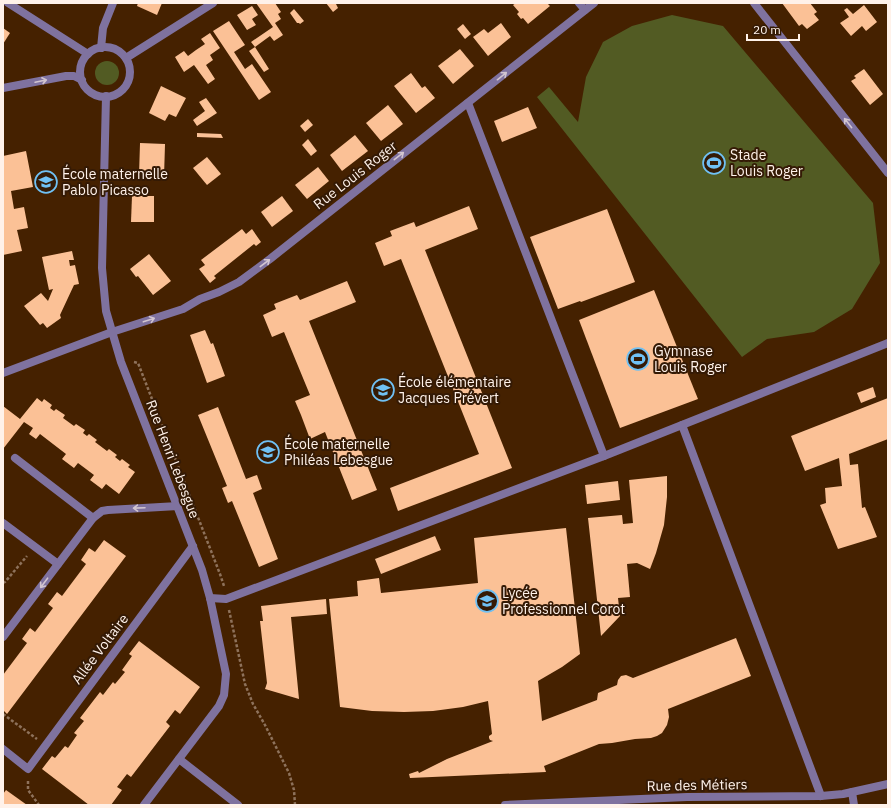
<svg xmlns="http://www.w3.org/2000/svg" width="891" height="808" font-family="'IBM Plex Sans',sans-serif">
<style>
.green{fill:#525b23}
.building{fill:#fbc196}
.lines{fill:none;stroke-linecap:round;stroke-linejoin:round}
.path{stroke:#8e725b;stroke-width:2.5;stroke-dasharray:3 2;stroke-linecap:butt}
.lane{stroke:#7f729f;stroke-width:8}
.street{stroke:#7f729f;stroke-width:8}
.oneway{stroke:#d2c5d0}
.labels{text-anchor:middle;stroke-width:4;stroke-linejoin:round;paint-order:stroke}
.poi-label{font-size:14px;fill:#fff2ea;stroke:#341a05;text-anchor:start}
.street-label{font-size:14px;fill:#fff2ea;stroke:#341a05}
</style>
<rect width="100%" height="100%" fill="#452100"/>
<g class="green">
<polygon points="672,15 723,26 873,203 880,263 852,309 814,332 767,339 742,357 537,97 549,87 578,122 586,77 603,42 632,26"/>
<circle cx="107" cy="73" r="12"/>
</g>
<g class="building">
<polygon points="138,3 162,3 157,15 137,6"/>
<polygon points="256,3 275,3 281,12 278,14 281,19 275,23 283,35 274,41 270,36 255,47 269,69 264,72 249,51 255,47 251,42 273,27"/>
<polygon points="326,3 337,3 336,4 338,8 333,12"/>
<polygon points="516,3 547,3 550,6 528,24 523,18 521,19 517,14 519,12 513,5"/>
<polygon points="782,3 810,3 817,12 814,14 819,20 807,29 802,24 799,26"/>
<polygon points="864,5 877,22 866,31 862,26 851,36 840,23 849,17 844,10 847,8 853,14"/>
<polygon points="252,6 258,15 252,19 256,25 247,30 237,15"/>
<polygon points="294,9 304,21 300,24 299,23 297,23 290,13"/>
<polygon points="229,21 245,45 234,52 245,69 252,64 271,92 259,100 213,31"/>
<polygon points="501,23 511,37 488,56 473,37 484,29 488,33"/>
<polygon points="463,24 471,34 465,39 457,29"/>
<polygon points="3,28 10,33 3,44"/>
<polygon points="210,33 220,48 210,55 213,60 206,65 215,79 208,84 194,65 184,72 175,57 184,51 188,56 196,50 205,44 201,39"/>
<polygon points="460,49 474,66 453,84 438,66"/>
<polygon points="864,69 883,94 870,105 851,81 856,78 854,76"/>
<polygon points="411,73 422,88 425,86 435,98 416,113 394,86"/>
<polygon points="161,86 186,98 176,117 169,114 165,121 149,113"/>
<polygon points="206,98 217,113 197,126 193,120 205,111 199,102"/>
<polygon points="388,105 403,124 381,141 366,123"/>
<polygon points="528,107 537,128 502,142 494,121"/>
<polygon points="308,119 313,125 305,132 300,126"/>
<polygon points="197,133 221,134 223,138 197,137"/>
<polygon points="355,135 368,151 342,171 330,155"/>
<polygon points="308,139 317,151 311,156 302,145"/>
<polygon points="140,143 165,144 164,177 139,176"/>
<polygon points="26,151 33,187 11,191 14,209 24,207 28,228 17,230 22,251 3,255 3,156"/>
<polygon points="207,157 221,174 207,185 193,168"/>
<polygon points="318,167 329,181 307,199 295,185"/>
<polygon points="132,196 154,196 154,222 131,222"/>
<polygon points="282,196 293,211 272,227 261,212"/>
<polygon points="469,206 478,229 425,250 512,468 398,511 390,488 479,454 401,259 384,266 375,243 392,236 390,231 414,222 416,227"/>
<polygon points="607,209 635,282 581,302 580,301 558,309 530,237"/>
<polygon points="242,229 246,234 252,229 261,242 256,246 254,244 214,276 216,278 210,283 199,269 205,265 201,260"/>
<polygon points="72,251 74,260 69,260 70,266 75,265 79,284 74,285 60,315 61,318 47,328 43,323 40,325 24,306 41,293 48,301 53,289 49,290 42,257"/>
<polygon points="149,254 171,281 153,295 138,276 136,277 130,269"/>
<polygon points="347,281 356,302 309,321 377,490 352,500 325,432 310,439 301,415 295,401 310,395 284,332 272,337 263,315 276,309 274,304 297,295 300,300"/>
<polygon points="654,290 698,399 620,428 579,320"/>
<polygon points="205,330 211,344 213,343 225,376 207,383 190,335"/>
<polygon points="873,387 876,397 861,403 857,393"/>
<polygon points="37,398 42,402 44,399 52,405 50,408 54,411 56,409 65,415 63,418 74,426 76,424 85,430 83,433 87,436 89,434 97,440 95,442 107,451 109,449 117,455 115,457 120,461 122,459 130,465 128,467 135,472 119,494 106,484 102,489 90,480 94,475 78,463 74,468 62,459 66,454 40,434 36,439 29,434 33,428 24,422 3,449 3,406 20,419"/>
<polygon points="888,398 888,439 849,454 850,465 858,464 862,508 865,507 877,537 838,549 820,505 826,503 825,488 842,486 839,458 805,471 791,436"/>
<polygon points="218,407 246,479 257,475 262,489 253,493 278,559 259,567 232,501 228,503 222,488 227,486 198,415"/>
<polygon points="667,476 667,497 664,525 656,553 650,569 637,563 627,564 630,597 618,598 620,616 601,636 588,518 622,515 623,524 633,523 629,480"/>
<polygon points="618,481 620,500 587,504 585,485"/>
<polygon points="566,528 580,654 562,667 538,681 542,721 597,700 598,693 617,685 618,680 621,676 626,675 633,678 736,638 751,676 668,709 669,717 667,725 662,733 657,736 651,738 635,739 612,743 599,744 544,766 546,772 410,778 409,774 418,771 419,773 447,759 493,741 490,740 489,738 489,736 492,734 488,701 463,707 433,711 404,712 372,711 340,707 329,599 358,596 357,581 379,578 381,593 478,583 474,538"/>
<polygon points="435,536 441,550 381,574 375,559"/>
<polygon points="104,540 126,556 7,714 3,710 3,675 27,643 22,639 30,628 35,632 53,608 48,604 57,592 62,596 86,564 81,560 89,548 95,552"/>
<polygon points="326,599 327,614 291,617 299,699 265,689 267,683 260,621 263,621 261,606"/>
<polygon points="139,641 200,687 180,714 175,710 166,722 170,726 131,777 127,774 117,787 122,790 111,805 89,805 42,769 52,756 55,758 65,746 68,748 77,735 74,733 84,721 80,718 100,692 103,695 113,682 115,684 125,672 122,670 132,656 129,654"/>
<polygon points="6,790 27,805 3,805 3,794"/>
</g>
<g class="lines">
<g class="path">
<polyline points="134,362 138,363 220,574 224,586"/>
<polyline points="3,583 5,582 27,556"/>
<polyline points="229,610 245,684 253,704 265,725 289,773 294,790 295,805"/>
<polyline points="3,714 37,739"/>
<polyline points="28,781 28,790 39,805"/>
</g>
<g class="lane">
<polyline points="682,425 821,796"/>
<polyline points="604,456 888,343"/>
<polyline points="3,523 58,564"/>
<polyline points="210,598 226,599 604,456 468,103"/>
</g>
<g class="street">
<polyline points="8,3 88,54"/>
<polyline points="579,3 585,10"/>
<polyline points="754,3 888,173"/>
<circle cx="105" cy="72" r="25"/>
<polyline points="101,48 103,28 113,3"/>
<polyline points="126,58 213,3"/>
<polyline points="3,88 66,76 74,76 82,80"/>
<polyline points="106,96 102,268 106,311 121,362 202,570 210,598 226,674 224,695 219,706 144,805"/>
<polyline points="3,373 112,332 183,309 200,299 219,292 239,282 270,259 594,3"/>
<polyline points="15,458 93,518"/>
<polyline points="3,637 93,518 102,511 108,510 178,506"/>
<polyline points="3,749 28,769 193,546"/>
<polyline points="179,759 238,805"/>
<polyline points="852,792 854,805"/>
<polyline points="505,805 687,797 821,796 843,794 888,784"/>
</g>
</g>
<defs><path id="oneway-shaft" d="M-6 0H5M1.5-3L5.5 0L1.5 3" fill="none" stroke-width="1.6" stroke-linecap="round" stroke-linejoin="round"/></defs>
<g class="oneway">
<use href="#oneway-shaft" transform="translate(502 76) rotate(-39)"/>
<use href="#oneway-shaft" transform="translate(41 81) rotate(-12)"/>
<use href="#oneway-shaft" transform="translate(848 123) rotate(-128)"/>
<use href="#oneway-shaft" transform="translate(399 156) rotate(-38)"/>
<use href="#oneway-shaft" transform="translate(265 263) rotate(-37)"/>
<use href="#oneway-shaft" transform="translate(149 320) rotate(-18)"/>
<use href="#oneway-shaft" transform="translate(139 508) rotate(178)"/>
<use href="#oneway-shaft" transform="translate(44 583) rotate(127)"/>
</g>
<defs>
<g id="stadium-ring" transform="scale(1.15)"><circle r="9.5" fill="#341a05" stroke="#70c1f4" stroke-width="1.5"/><path d="M0-5a6.5 5 0 1 0 0 10a6.5 5 0 1 0 0-10ZM-3.5-1.8h7v3.6h-7Z" fill="#70c1f4"/></g>
<g id="school-ring" transform="scale(1.15)"><circle r="9.5" fill="#341a05" stroke="#70c1f4" stroke-width="1.5"/><path d="M0-5L7-2L0 1L-7-2ZM-4 1L0 2.5L4 1V4Q0 6-4 4Z" fill="#70c1f4"/></g>
</defs>
<g fill-rule="evenodd">
<use href="#stadium-ring" x="714" y="163"/>
<use href="#school-ring" x="46" y="182"/>
<use href="#stadium-ring" x="638" y="359"/>
<use href="#school-ring" x="383" y="390"/>
<use href="#school-ring" x="268" y="452"/>
<use href="#school-ring" x="487" y="601"/>
</g>
<g class="labels">
<g class="poi-label">
<text x="730" y="160">Stade<tspan x="730" dy="16">Louis Roger</tspan></text>
<text x="62" y="179">École maternelle<tspan x="62" dy="16">Pablo Picasso</tspan></text>
<text x="654" y="356">Gymnase<tspan x="654" dy="16">Louis Roger</tspan></text>
<text x="398" y="387">École élémentaire<tspan x="398" dy="16">Jacques Prévert</tspan></text>
<text x="284" y="449">École maternelle<tspan x="284" dy="16">Philéas Lebesgue</tspan></text>
<text x="502" y="598">Lycée<tspan x="502" dy="16">Professionnel Corot</tspan></text>
</g>
<g class="street-label">
<text transform="translate(355 175) rotate(-38)" y="5">Rue Louis Roger</text>
<text transform="translate(173 459) rotate(69)" y="5">Rue Henri Lebesgue</text>
<text transform="translate(100 649) rotate(-53)" y="5">Allée Voltaire</text>
<text transform="translate(697 785) rotate(-1)" y="5">Rue des Métiers</text>
</g>
</g>
<rect width="891" height="808" fill="none" stroke="#fff2ea" stroke-width="8"/>
<path d="M747 34v6h52v-6" fill="none" stroke="#fff2ea" stroke-width="2"/>
<text x="753" y="34" font-size="12" fill="#fff2ea" stroke="#341a05" stroke-width="3" paint-order="stroke">20 m</text>
</svg>
